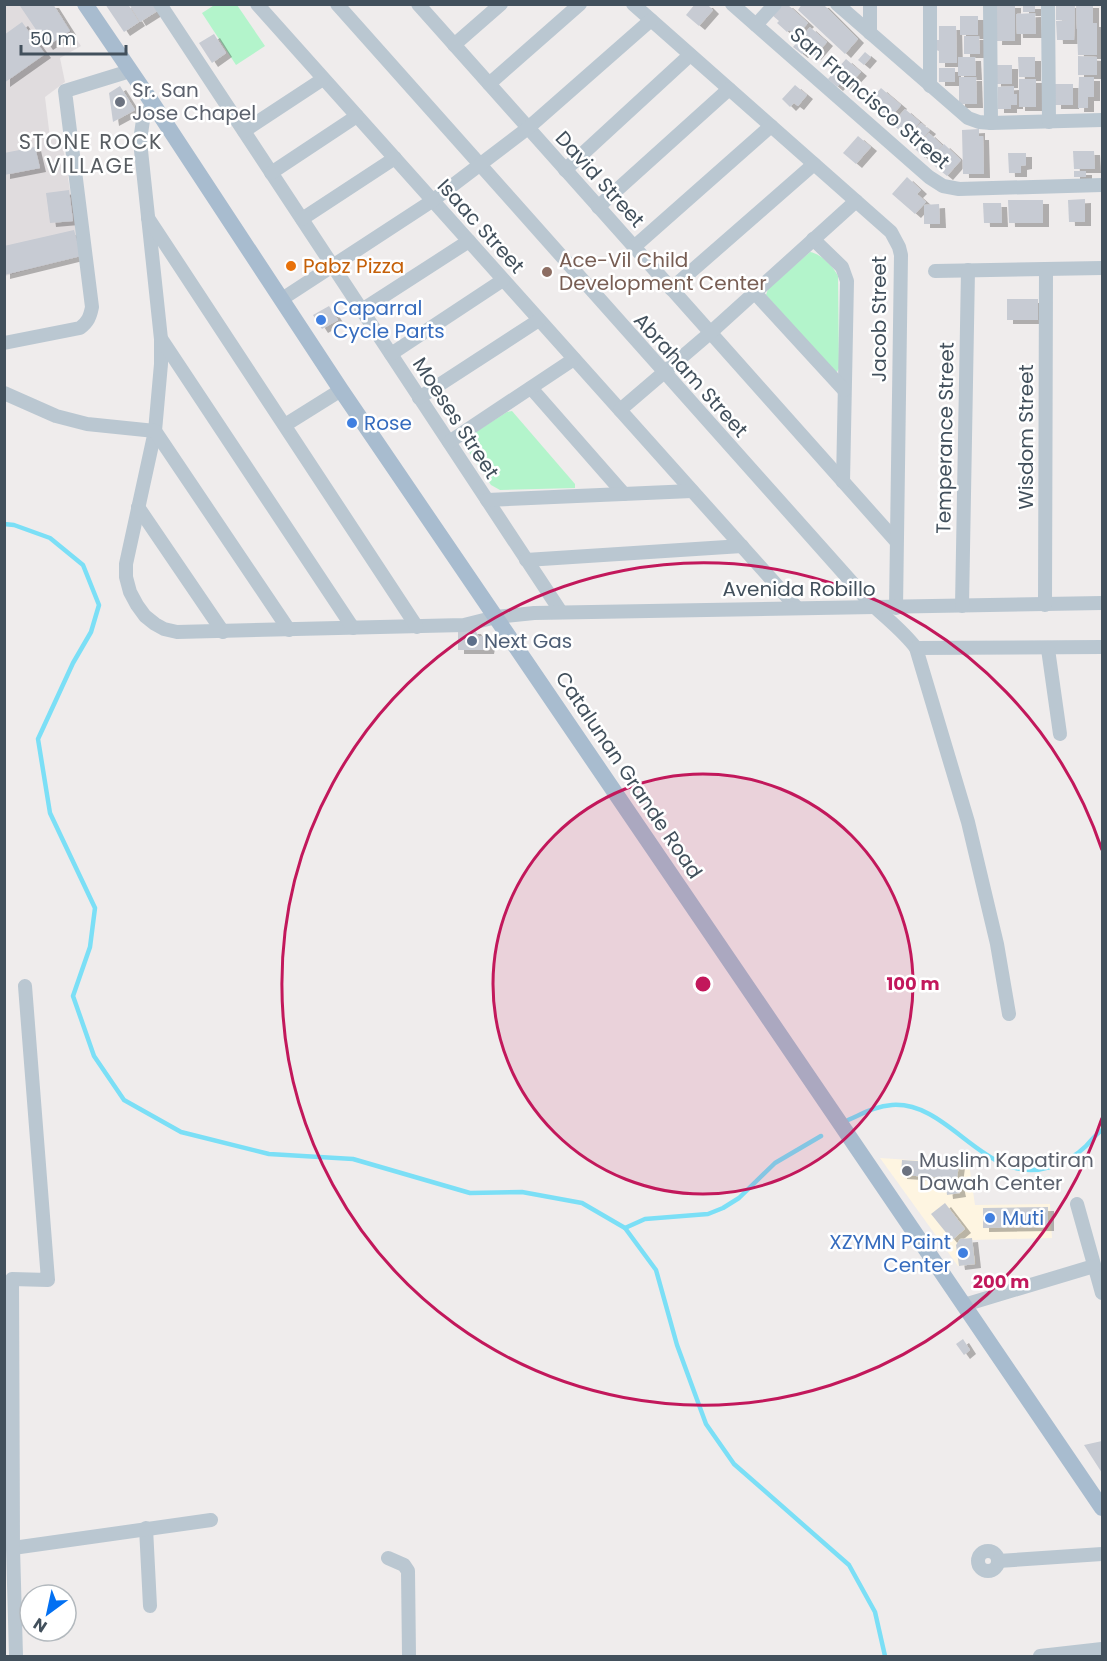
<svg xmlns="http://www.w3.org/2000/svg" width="1107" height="1661" font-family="Poppins,sans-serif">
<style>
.commercial{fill:#fef5e1}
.education{fill:#e0dcde}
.green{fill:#b3f4cb}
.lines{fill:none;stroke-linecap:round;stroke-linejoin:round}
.stream{stroke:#7bdff6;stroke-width:4.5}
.building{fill:#c7cbd3;filter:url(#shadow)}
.minor{stroke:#bac7d1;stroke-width:14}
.major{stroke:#a8bccf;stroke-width:16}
.ring{fill:none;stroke:#c2185b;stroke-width:3}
.worship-dot{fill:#6b7280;stroke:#fff;stroke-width:2}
.food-dot{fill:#e8710a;stroke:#fff;stroke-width:2}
.education-dot{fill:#8d6e63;stroke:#fff;stroke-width:2}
.shop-dot{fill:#3f7fe0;stroke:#fff;stroke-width:2}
.service-dot{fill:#5c6f8a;stroke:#fff;stroke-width:2}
.labels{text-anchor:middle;stroke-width:5;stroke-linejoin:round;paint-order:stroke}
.worship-label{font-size:20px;fill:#5b616d;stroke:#fff;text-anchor:start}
.street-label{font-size:20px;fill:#42505c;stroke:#fff}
.education-label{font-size:20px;fill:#785e54;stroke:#fff;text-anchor:start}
.food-label{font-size:20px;fill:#c56008;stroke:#fff;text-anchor:start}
.shop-label{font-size:20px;fill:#366cbe;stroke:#fff;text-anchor:start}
.service-label{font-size:20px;fill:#4e5e75;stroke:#fff;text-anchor:start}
.neighbourhood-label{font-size:21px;letter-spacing:1.5px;fill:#585d62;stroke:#fff}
.centre{fill:#c2185b;stroke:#fff;stroke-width:3}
.ring-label{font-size:18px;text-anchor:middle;font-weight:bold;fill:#c2185b;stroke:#fff;stroke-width:5;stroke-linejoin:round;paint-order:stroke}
</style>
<defs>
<filter id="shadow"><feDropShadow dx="6" dy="4" stdDeviation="0" flood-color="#0004"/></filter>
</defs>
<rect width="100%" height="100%" fill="#efecec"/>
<polygon class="commercial" points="880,1158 969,1164 975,1205 1050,1204 1052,1238 972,1240 976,1264 958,1266"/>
<polygon class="education" points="5,5 53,5 81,46 60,58 65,82 45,97 50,138 61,136 81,256 5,276"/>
<g class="green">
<polygon points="216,4 237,5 265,46 236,65 202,13"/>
<path d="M810,252C821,254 833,266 838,276L839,368L837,372L833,371L766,295L768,289Z"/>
<polygon points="512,411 575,484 575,488 500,490 491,485 463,443 466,438 507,412"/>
</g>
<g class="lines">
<g class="stream">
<polyline points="4,524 14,525 50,538 83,565 99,605 91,632 73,663 38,739 50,813 95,908 90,947 73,996 94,1056 124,1100 181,1132 269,1154 353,1159 470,1193 522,1192 582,1203 625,1228 656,1270 677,1345 706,1424 734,1464 849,1565 875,1612 885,1656"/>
<path d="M848,1120C862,1114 876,1106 892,1105C951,1101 985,1187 1050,1167C1062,1163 1077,1155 1086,1146C1092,1140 1095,1135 1102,1130"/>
<polyline points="625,1228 645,1219 708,1214 723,1208 739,1198 775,1163 821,1136"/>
</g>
</g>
<g class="building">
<polygon points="23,4 53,4 70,31 47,46 20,6"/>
<polygon points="105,4 128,4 139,22 124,32"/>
<polygon points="129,4 155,4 159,10 140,22"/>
<polygon points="695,4 707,4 713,10 699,26 686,15"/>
<polygon points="781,4 787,4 808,23 799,33 794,29 792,32 789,30 787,32 777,23 779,21 772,15"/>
<polygon points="802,4 823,4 858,39 845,54 798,10"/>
<polygon points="997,4 1015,4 1015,41 996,41"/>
<polygon points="1056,4 1075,4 1074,40 1057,40 1056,21 1068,21 1056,20"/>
<polygon points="1076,4 1093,4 1093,23 1097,23 1097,55 1078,55"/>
<rect x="1023" y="5" width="12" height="7"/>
<polygon points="1035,13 1036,34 1017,34 1016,14"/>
<rect x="960" y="16" width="18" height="19"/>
<polygon points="22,22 45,54 4,83 4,35"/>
<polygon points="939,26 956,26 957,63 939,63 939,51 936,50 936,40 939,40"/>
<polygon points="810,27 827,42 815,56 807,49 802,54 793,47"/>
<polygon points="214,34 226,53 212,63 199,43"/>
<polygon points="964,36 979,36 980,54 964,54"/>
<polygon points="865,52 871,57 864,65 858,60"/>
<polygon points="1078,56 1097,57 1097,75 1078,75"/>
<polygon points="958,57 975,57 976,76 958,76"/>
<polygon points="1018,57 1035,57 1035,77 1019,77"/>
<polygon points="846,59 861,72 847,87 841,83 837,87 828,79"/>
<rect x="995" y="65" width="17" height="19"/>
<rect x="939" y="68" width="16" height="14"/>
<polygon points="959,77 976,77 977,104 959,104"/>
<polygon points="1079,77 1094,77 1094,97 1088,97 1088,108 1078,108"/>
<rect x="1019" y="79" width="17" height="28"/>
<rect x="1055" y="84" width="18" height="21"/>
<polygon points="795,85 807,95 798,106 794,103 790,107 782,99"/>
<polygon points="120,86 135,110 113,122 109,93"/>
<polygon points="1014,86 1014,94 1017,94 1017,105 1011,105 1011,109 998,109 998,87"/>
<polygon points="881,88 901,105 887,122 867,104"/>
<polygon points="905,109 920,122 907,137 892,124"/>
<polygon points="921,123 930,130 922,139 914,131"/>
<polygon points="979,129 979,136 983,136 984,174 963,174 962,130"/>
<polygon points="929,133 942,145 932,156 929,153 925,158 915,149"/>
<polygon points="858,136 871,147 856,164 843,153"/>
<polygon points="944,144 961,160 947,176 929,161"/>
<polygon points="35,147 40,168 4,175 4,153"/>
<polygon points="1073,151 1094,151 1095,169 1074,169"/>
<polygon points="1008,153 1026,153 1026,165 1021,166 1021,173 1009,173"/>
<rect x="1074" y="171" width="12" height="6"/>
<polygon points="907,177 921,190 917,194 926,202 915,214 892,194"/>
<polygon points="69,190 73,221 50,223 46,193"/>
<polygon points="1085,199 1085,222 1069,222 1068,200"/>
<polygon points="1008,200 1043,200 1043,223 1009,223"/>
<polygon points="983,203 1001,203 1002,223 984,223"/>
<polygon points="939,204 940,224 924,224 924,205"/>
<polygon points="74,230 81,256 4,275 4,246"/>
<rect x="1007" y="299" width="31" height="21"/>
<polygon points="329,306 338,320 322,329 313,315"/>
<polygon points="458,630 475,630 479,637 483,636 489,645 488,650 458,650"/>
<polygon points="902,1160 959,1164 957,1179 960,1193 947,1195 945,1178 901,1175"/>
<polygon points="945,1203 965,1229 952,1240 931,1214"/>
<polygon points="1048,1207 1048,1227 983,1228 983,1208"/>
<polygon points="972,1238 975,1264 959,1266 956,1245 960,1239"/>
<polygon points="963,1339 970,1350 964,1355 956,1344"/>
<polygon points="1102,1441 1102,1473 1084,1445"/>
</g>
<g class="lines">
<g class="minor">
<polyline points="160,4 561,612"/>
<polyline points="257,4 797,608"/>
<path d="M337,4L864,596C880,614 901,628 916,648L968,822L997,944L1009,1014"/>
<polyline points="418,4 896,541"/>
<polyline points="633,4 891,232 899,247 901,255 896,608"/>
<polyline points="732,4 929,177 943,186 959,189 1102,185"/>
<polyline points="837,4 968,118 979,122 991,123 1102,120"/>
<polyline points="870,4 870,33"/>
<polyline points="930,4 930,86"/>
<polyline points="990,4 991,123"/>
<polyline points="1048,4 1049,122"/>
<polyline points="756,25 775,4"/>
<polyline points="454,45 501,4"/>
<polyline points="489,84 580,4"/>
<path d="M153,104L143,120L140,141L161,339V364L155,431L126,564V577L130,592L137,605L145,616L155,624L164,629L177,632L464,625L496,617L534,613C723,608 913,608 1102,603"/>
<polyline points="244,131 323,79"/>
<polyline points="565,170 690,55"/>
<polyline points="271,173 357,116"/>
<polyline points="598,207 729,89"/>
<polyline points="148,218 417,627"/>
<polyline points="302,219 395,158"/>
<polyline points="813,239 842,267 847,281 843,482"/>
<polyline points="634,247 771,126"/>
<polyline points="935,271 1102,268"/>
<polyline points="671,289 814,164"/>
<polyline points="755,293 844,390"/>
<polyline points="282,299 432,201 528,128 651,20"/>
<polyline points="362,310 469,241"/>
<polyline points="162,340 353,628"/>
<path d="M4,343L80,328C88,322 90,317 92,307L65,91L130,71"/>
<polyline points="391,354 503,280"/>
<polyline points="531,388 624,494"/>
<polyline points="4,393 56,416 87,424 155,431 289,630"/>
<polyline points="419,398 539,320"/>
<polyline points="620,410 710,333 856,201"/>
<polyline points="285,425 341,390"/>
<polyline points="449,442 574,359"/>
<polyline points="487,500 692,491"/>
<polyline points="138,507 223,632"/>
<polyline points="526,560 742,546"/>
<polyline points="1045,605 1046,269"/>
<polyline points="962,606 968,270"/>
<polyline points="916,648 1102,647"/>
<polyline points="1048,649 1060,734"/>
<polyline points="1077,1204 1102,1293"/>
<polyline points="964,1305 1094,1266"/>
<polyline points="146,1528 150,1606"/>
<polyline points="13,1548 211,1520"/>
<circle cx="988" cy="1561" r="10"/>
<polyline points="388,1558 404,1565 408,1571 409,1656"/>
<polyline points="998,1561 1102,1554"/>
<polyline points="16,1656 13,1548 12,1279 48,1280 25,986"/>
<polyline points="1040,1656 1102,1649"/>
</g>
<polyline class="major" points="85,4 153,104 341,390 1102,1508"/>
</g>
<circle cx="703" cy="984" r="210" fill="#c2185b" fill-opacity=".12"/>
<g class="ring">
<circle cx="703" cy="984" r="210"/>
<path d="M1102 1118A421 421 0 1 1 1102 850"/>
</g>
<g class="worship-dot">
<circle cx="120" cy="102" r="6"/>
<circle cx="907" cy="1171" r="6"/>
</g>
<circle class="food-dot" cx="291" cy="266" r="6"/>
<circle class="education-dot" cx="547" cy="272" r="6"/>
<g class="shop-dot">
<circle cx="321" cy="320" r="6"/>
<circle cx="352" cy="423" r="6"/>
<circle cx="990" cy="1218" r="6"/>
<circle cx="963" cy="1253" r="6"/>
</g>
<circle class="service-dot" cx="472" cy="641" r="6"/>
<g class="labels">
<g class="worship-label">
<text x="132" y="97">Sr. San<tspan x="132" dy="23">Jose Chapel</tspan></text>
<text x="919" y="1167">Muslim Kapatiran<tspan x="919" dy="23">Dawah Center</tspan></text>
</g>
<g class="street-label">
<text transform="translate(870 98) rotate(41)" y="7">San Francisco Street</text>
<text transform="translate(600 179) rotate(48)" y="7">David Street</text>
<text transform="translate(481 226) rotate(48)" y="7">Isaac Street</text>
<text transform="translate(879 319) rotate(-90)" y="7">Jacob Street</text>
<text transform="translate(691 375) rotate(48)" y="7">Abraham Street</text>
<text transform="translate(456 418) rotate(57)" y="7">Moeses Street</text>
<text transform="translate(1026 437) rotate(-90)" y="7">Wisdom Street</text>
<text transform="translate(945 438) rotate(-89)" y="7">Temperance Street</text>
<text x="799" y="596">Avenida Robillo</text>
<text transform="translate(629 775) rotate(56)" y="7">Catalunan Grande Road</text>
</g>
<g class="education-label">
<text x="559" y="267">Ace-Vil Child<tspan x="559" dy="23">Development Center</tspan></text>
</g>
<g class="food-label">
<text x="303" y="273">Pabz Pizza</text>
</g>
<g class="shop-label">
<text x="333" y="315">Caparral<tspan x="333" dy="23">Cycle Parts</tspan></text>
<text x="364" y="430">Rose</text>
<text x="1002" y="1225">Muti</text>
<text x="951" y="1249" text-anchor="end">XZYMN Paint<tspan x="951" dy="23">Center</tspan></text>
</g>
<g class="service-label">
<text x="484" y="648">Next Gas</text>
</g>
<g class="neighbourhood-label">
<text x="91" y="149">STONE ROCK<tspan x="91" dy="24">VILLAGE</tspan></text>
</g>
</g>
<circle cx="703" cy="984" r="9" class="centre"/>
<g class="ring-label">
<text x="913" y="990">100 m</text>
<text x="1001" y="1288">200 m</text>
</g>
<rect width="1107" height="1661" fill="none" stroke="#42505c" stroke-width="12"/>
<g transform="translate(48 1613) rotate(213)"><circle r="28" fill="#ffffff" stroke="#b3b9be" stroke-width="1.5"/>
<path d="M0-4.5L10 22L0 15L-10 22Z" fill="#0370f2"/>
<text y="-9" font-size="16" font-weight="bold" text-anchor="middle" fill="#42505c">N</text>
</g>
<path d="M21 45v9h105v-9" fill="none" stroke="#42505c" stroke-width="3"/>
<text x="30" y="45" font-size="18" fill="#42505c" stroke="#ffffff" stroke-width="4.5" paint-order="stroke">50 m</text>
</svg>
